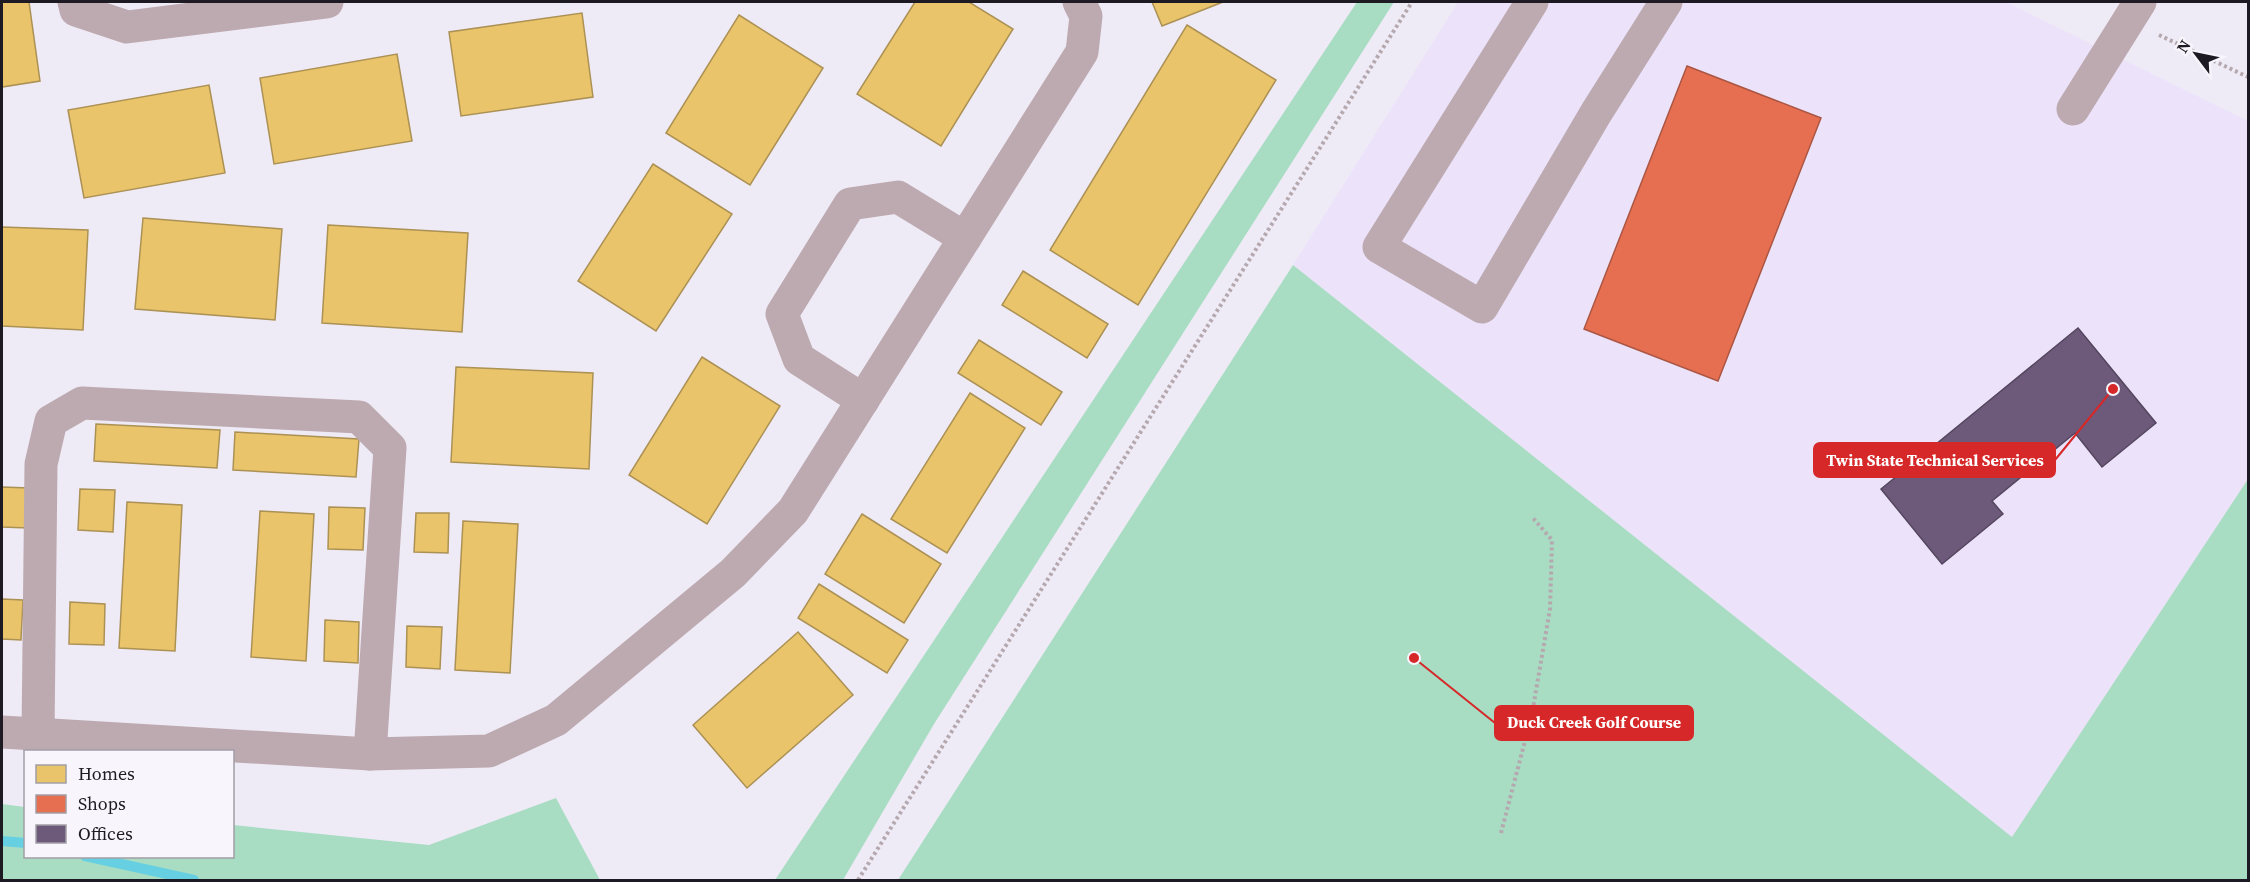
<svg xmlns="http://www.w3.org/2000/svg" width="2250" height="882" font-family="'Source Serif 4',serif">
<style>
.built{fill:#ece3fa}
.green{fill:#a8dcc3}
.homes{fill:#e9c46a;stroke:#ac9155;stroke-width:1.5}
.shops{fill:#e76f51;stroke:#ab5643;stroke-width:1.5}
.offices{fill:#6d597a;stroke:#554660;stroke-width:1.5}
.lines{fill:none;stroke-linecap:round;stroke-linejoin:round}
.stream{stroke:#66d0e2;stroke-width:10}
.path{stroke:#b5a8af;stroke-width:4;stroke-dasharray:3 3;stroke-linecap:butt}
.minor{stroke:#bdaab1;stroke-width:33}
.leader{fill:none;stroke:#d62828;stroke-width:2}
.callout-dot{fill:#d62828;stroke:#f8f6fc;stroke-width:2}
.callout{fill:#d62828;stroke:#d62828;stroke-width:2}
.callout-label{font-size:16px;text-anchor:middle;font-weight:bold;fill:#fff}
</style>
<rect width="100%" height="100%" fill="#efebf6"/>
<polygon class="built" points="1458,2 2006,2 2248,121 2248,479 2012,837 1293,265"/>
<g class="green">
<polygon points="1357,2 1394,2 934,724 843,880 775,880"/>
<polygon points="1293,265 2012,837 2248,479 2248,880 898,880"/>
<polygon points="556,798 600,880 2,880 2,804 25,807 26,856 232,856 233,825 429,845"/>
</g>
<g class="homes">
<polygon points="2,2 29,2 40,81 2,87"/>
<polygon points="915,2 969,2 1013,29 941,146 857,94"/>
<polygon points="1152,2 1223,2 1162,26"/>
<polygon points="582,13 593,97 461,116 449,32"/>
<polygon points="739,15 823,68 750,185 666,133"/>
<polygon points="1187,25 1276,80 1138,305 1050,250"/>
<polygon points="397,54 412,141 274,164 260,78"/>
<polygon points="209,85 225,173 84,198 68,110"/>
<polygon points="653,164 732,214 656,331 578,281"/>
<polygon points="143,218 282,229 275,320 135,309"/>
<polygon points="328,225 468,233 462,332 322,323"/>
<polygon points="2,227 88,230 83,330 2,326"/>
<polygon points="1023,271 1108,324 1087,358 1002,305"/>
<polygon points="979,340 1062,392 1041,425 958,373"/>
<polygon points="702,357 780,406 707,524 629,475"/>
<polygon points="456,367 593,373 589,469 451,462"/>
<polygon points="970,393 1025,428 947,553 891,519"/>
<polygon points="96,424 220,430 217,468 94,461"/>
<polygon points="235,432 359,439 356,477 233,470"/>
<polygon points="2,487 29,488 28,528 2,527"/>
<polygon points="80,489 115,490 113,532 78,530"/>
<polygon points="127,502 182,505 175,651 119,648"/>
<polygon points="329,507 365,508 363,550 328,549"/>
<polygon points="260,511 314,514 306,661 251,657"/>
<polygon points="416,513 449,513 448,553 414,552"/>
<polygon points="862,514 941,564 904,623 825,574"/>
<polygon points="463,521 518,524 510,673 455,670"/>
<polygon points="819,584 908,640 887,673 798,618"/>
<polygon points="2,599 23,600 21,640 2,639"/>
<polygon points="70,602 105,604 104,645 69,644"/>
<polygon points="325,620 359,622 358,663 324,661"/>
<polygon points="407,626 442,627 440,669 406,667"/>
<polygon points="798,632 853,695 747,788 693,725"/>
</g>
<polygon class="shops" points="1687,66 1821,118 1718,381 1584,329"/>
<polygon class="offices" points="2078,328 2156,423 2102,467 2075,433 1992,501 2003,514 1942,564 1881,489"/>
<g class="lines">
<g class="stream">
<polyline points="2,841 26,843"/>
<polyline points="85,856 194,880"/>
</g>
<g class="path">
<polyline points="2159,35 2248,77"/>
<polyline points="1501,833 1532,714 1550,609 1552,540 1533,518"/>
<polyline points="858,880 1412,2"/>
</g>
<g class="minor">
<polyline points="74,2 76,10 127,27 327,2"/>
<polyline points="1532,2 1379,247 1482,307 1596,113 1666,2"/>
<polyline points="2073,109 2140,2"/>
<polyline points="863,400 799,359 782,314 850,204 898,197 965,238"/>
<polyline points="2,732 370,754 489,751 556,720 733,573 793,511 1082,52 1086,16 1079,2"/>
<polyline points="38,734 41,464 51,421 82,403 359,417 390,448 370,754"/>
</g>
</g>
<path class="leader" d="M2113 389L2055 460M1414 658L1495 723"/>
<g class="callout-dot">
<circle cx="2113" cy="389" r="6"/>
<circle cx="1414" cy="658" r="6"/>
</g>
<g class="callout">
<rect x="1814" y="443" width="241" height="34" rx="6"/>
<rect x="1495" y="706" width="198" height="34" rx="6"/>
</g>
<g class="callout-label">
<text x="1935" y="466">Twin State Technical Services</text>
<text x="1594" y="728">Duck Creek Golf Course</text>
</g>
<rect width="2250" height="882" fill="none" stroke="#1e1a23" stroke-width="6"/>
<rect x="24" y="750" width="210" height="108" fill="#f8f6fc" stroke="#a19ea5" stroke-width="1.5"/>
<rect x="36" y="765" width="30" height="18" fill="#e9c46a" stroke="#a19ea5" stroke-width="1.5"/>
<text x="78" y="780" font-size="18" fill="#1e1a23">Homes</text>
<rect x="36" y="795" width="30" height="18" fill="#e76f51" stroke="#a19ea5" stroke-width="1.5"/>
<text x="78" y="810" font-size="18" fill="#1e1a23">Shops</text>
<rect x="36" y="825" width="30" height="18" fill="#6d597a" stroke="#a19ea5" stroke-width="1.5"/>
<text x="78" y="840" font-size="18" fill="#1e1a23">Offices</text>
<g transform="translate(2196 54) rotate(302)" stroke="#f8f6fc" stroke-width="4.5" paint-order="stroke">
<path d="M0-4.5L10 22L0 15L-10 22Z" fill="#1e1a23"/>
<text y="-9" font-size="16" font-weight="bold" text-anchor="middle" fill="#1e1a23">N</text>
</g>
</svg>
